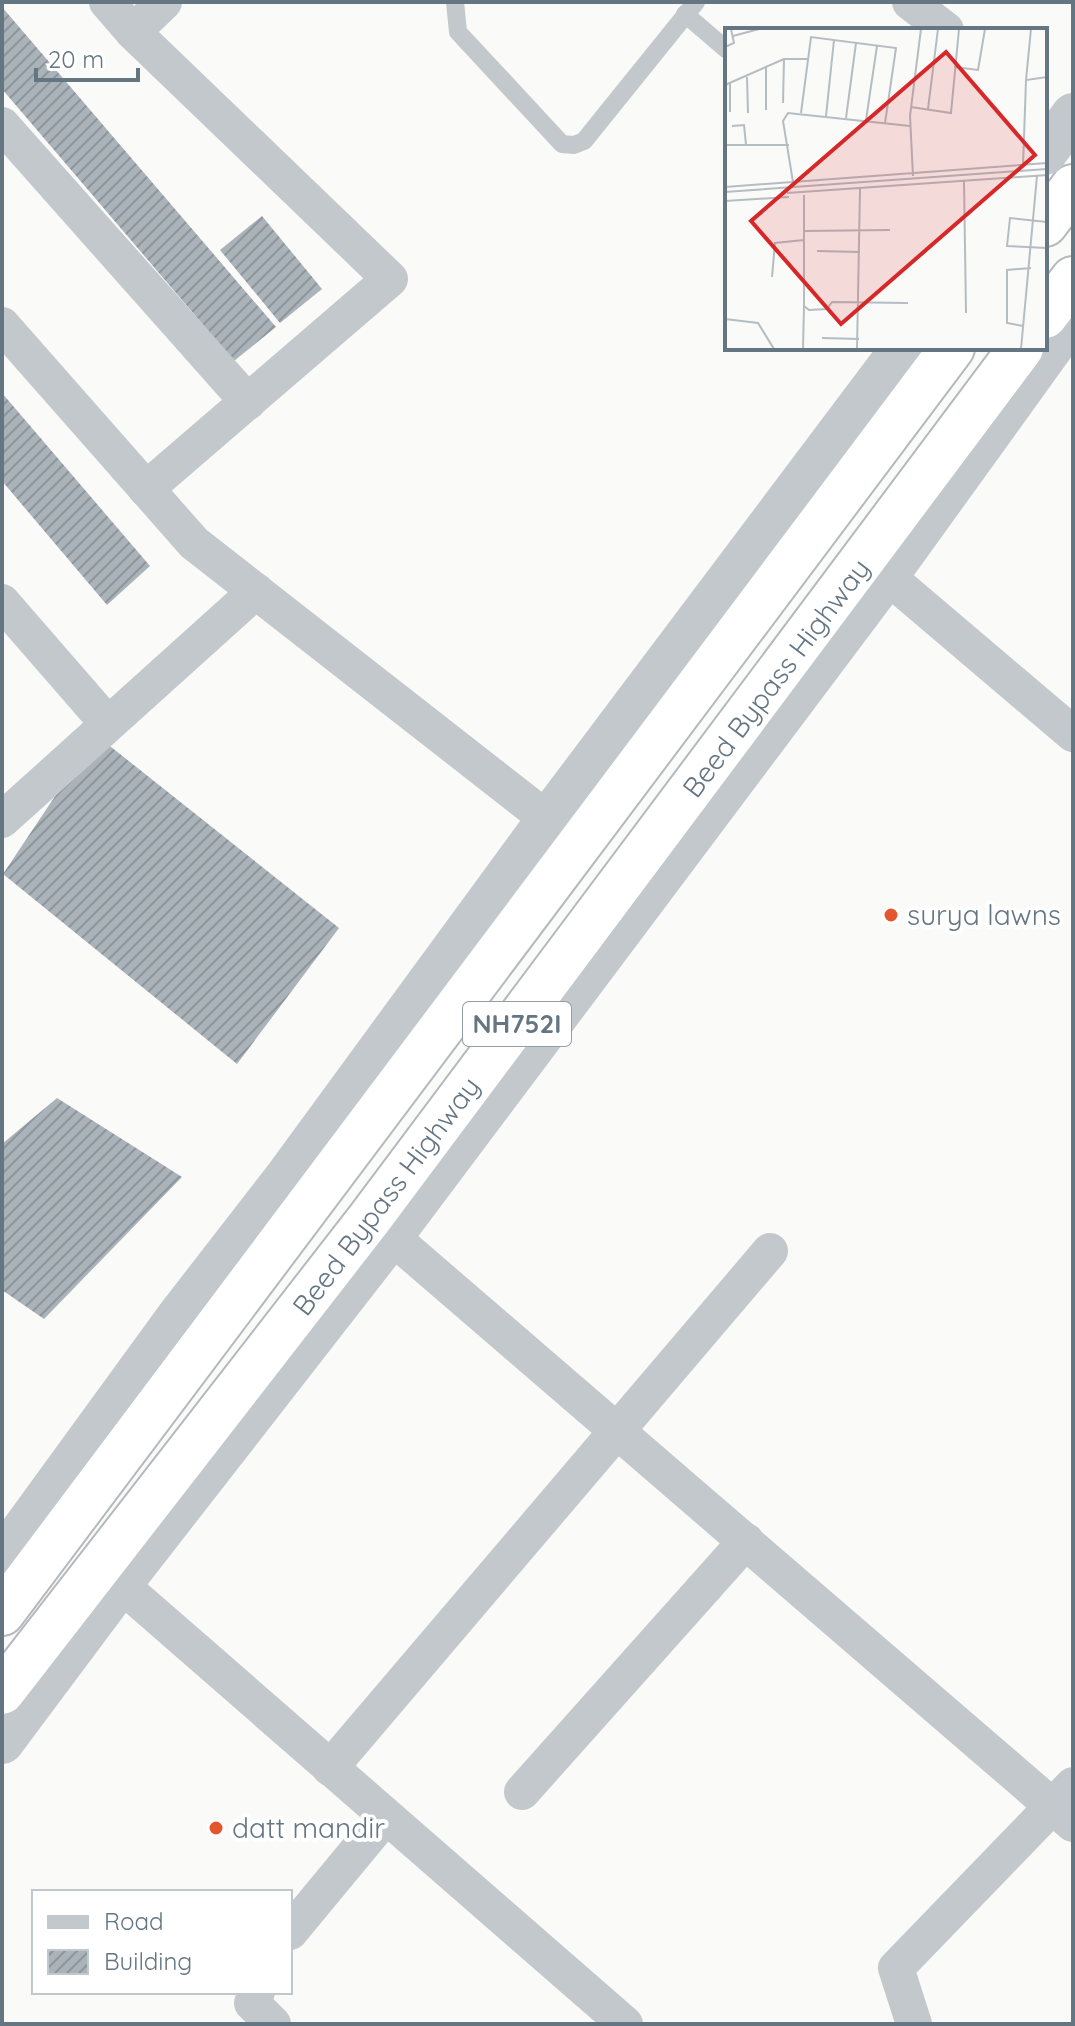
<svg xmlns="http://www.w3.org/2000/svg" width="1075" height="2026" font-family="Quicksand,sans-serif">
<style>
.building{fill:url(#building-hatch)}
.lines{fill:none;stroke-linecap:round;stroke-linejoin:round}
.trunk-casing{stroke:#b4b9bd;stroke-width:48}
.service{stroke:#c3c8cc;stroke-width:18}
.minor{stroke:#c3c8cc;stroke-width:36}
.tertiary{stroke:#c3c8cc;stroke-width:44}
.trunk{stroke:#fff;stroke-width:44}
.poi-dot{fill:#e4572e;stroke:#fff;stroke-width:3}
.labels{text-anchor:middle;stroke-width:8;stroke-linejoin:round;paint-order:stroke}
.shield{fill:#fff;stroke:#939fa8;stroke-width:2}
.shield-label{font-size:26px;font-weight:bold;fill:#657683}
.street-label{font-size:28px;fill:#657683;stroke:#fff}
.poi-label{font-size:28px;fill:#657683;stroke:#fff;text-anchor:start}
.inset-road{fill:none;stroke:#b5bdc2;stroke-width:2}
.view{fill:#d62828;fill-opacity:0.15;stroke:#d62828;stroke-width:4}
.inset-edge{fill:none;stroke:#657683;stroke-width:4}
</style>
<defs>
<pattern id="building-hatch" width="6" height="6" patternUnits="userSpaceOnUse" patternTransform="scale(2)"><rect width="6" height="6" fill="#aab3b9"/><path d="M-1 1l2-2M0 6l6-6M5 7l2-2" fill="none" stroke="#8e969c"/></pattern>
</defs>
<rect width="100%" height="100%" fill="#fafaf8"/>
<g class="building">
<polygon points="2,7 276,327 234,361 2,89"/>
<polygon points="262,216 322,289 280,323 220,250"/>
<polygon points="2,393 150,566 107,605 2,481"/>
<polygon points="96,735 339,928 237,1064 3,874"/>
<polygon points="57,1098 182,1177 44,1319 2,1290 2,1144"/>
</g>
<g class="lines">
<g class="trunk-casing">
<g id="trunk">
<polyline points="1045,224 1073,187"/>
<polyline points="1045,316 1073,279"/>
<polyline points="2,1613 952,348"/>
<polyline points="2,1692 370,1218 1021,348"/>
</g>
</g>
<g class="service">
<polyline points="455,2 458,32 562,144 574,145 584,141 696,2"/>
<polyline points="685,14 727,50"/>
</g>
<g class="minor">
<polyline points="107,2 133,32 390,279 146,489"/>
<polyline points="910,2 946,30"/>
<polyline points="133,32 164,2"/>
<polyline points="2,125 248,402"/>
<polyline points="2,325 194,543 569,836"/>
<polyline points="867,559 1073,734"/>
<polyline points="2,602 108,724"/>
<polyline points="2,820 256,591"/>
<polyline points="371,1219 1073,1824"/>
<polyline points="120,1584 625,2024"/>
<polyline points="330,1768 770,1251"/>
<polyline points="522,1792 746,1541"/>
<polyline points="290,1932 386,1816"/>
<polyline points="257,1992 252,2003 273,2024"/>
<polyline points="914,2024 896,1968 1073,1785"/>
</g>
<g class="tertiary">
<polyline points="1045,153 1073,115"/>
<polyline points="2,1559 179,1316 286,1178 548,820 903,348"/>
<polyline points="2,1742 120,1584 391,1236 887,575 1073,317"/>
</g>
<use href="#trunk" class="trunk"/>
</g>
<g class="poi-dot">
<circle cx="891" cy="915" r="8"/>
<circle cx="216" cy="1828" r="8"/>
</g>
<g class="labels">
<rect class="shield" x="463" y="1002" width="108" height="44" rx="6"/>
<g class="shield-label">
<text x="517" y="1033">NH752I</text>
</g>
<g class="street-label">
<text transform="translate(776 678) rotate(-53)" y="10">Beed Bypass Highway</text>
<text transform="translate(386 1196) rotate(-53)" y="10">Beed Bypass Highway</text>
</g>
<g class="poi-label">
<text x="907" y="925">surya lawns</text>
<text x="232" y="1838">datt mandir</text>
</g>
</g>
<g transform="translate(725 28)">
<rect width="322" height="322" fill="#fafaf8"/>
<path class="inset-road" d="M8,8L34,1M0,19L9,15L6,1M41,39V82M229,39L253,42L260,1M22,49L23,85M301,52L306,1M0,57L59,31H83M58,75L59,31M186,79L226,85L234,1M203,81L213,1M5,84V55M76,85L86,9L171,20L160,95M101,88L109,12M121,90L131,15M141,92L152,18M7,98L19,97L21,117M0,117H64M298,138L301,52L322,49M188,148L185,88L196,1M239,153L241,285M68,154L58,93L63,85L185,98M0,159L322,135M0,164L322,141M62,165L322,147M79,167V278L84,282L102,281L107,274L183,275M0,173L64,169M322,194L285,190L282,218L322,220M79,203L165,202M92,223L135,224M47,249L50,215L79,212M0,291L33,295L49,321M298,298L282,295V242L306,240M97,310L134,311M78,321L79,278M132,321L135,161M296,321L312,148"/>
<path class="view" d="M221,24L310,127L116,296L26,193Z"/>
<rect width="322" height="322" class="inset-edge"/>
</g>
<rect width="1075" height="2026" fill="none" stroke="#657683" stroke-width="8"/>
<rect x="32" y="1890" width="260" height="104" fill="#ffffff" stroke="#c1c8cd" stroke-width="2"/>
<rect x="48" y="1916" width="40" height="12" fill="#c3c8cc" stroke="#c1c8cd" stroke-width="2"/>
<text x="104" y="1930" font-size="24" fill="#657683">Road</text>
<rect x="48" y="1950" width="40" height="24" fill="url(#building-hatch)" stroke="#c1c8cd" stroke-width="2"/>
<text x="104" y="1970" font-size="24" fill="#657683">Building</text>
<path d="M36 68v12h102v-12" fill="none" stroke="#657683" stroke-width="4"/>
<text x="48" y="68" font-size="24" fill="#657683" stroke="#ffffff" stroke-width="6" paint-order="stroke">20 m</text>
</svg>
